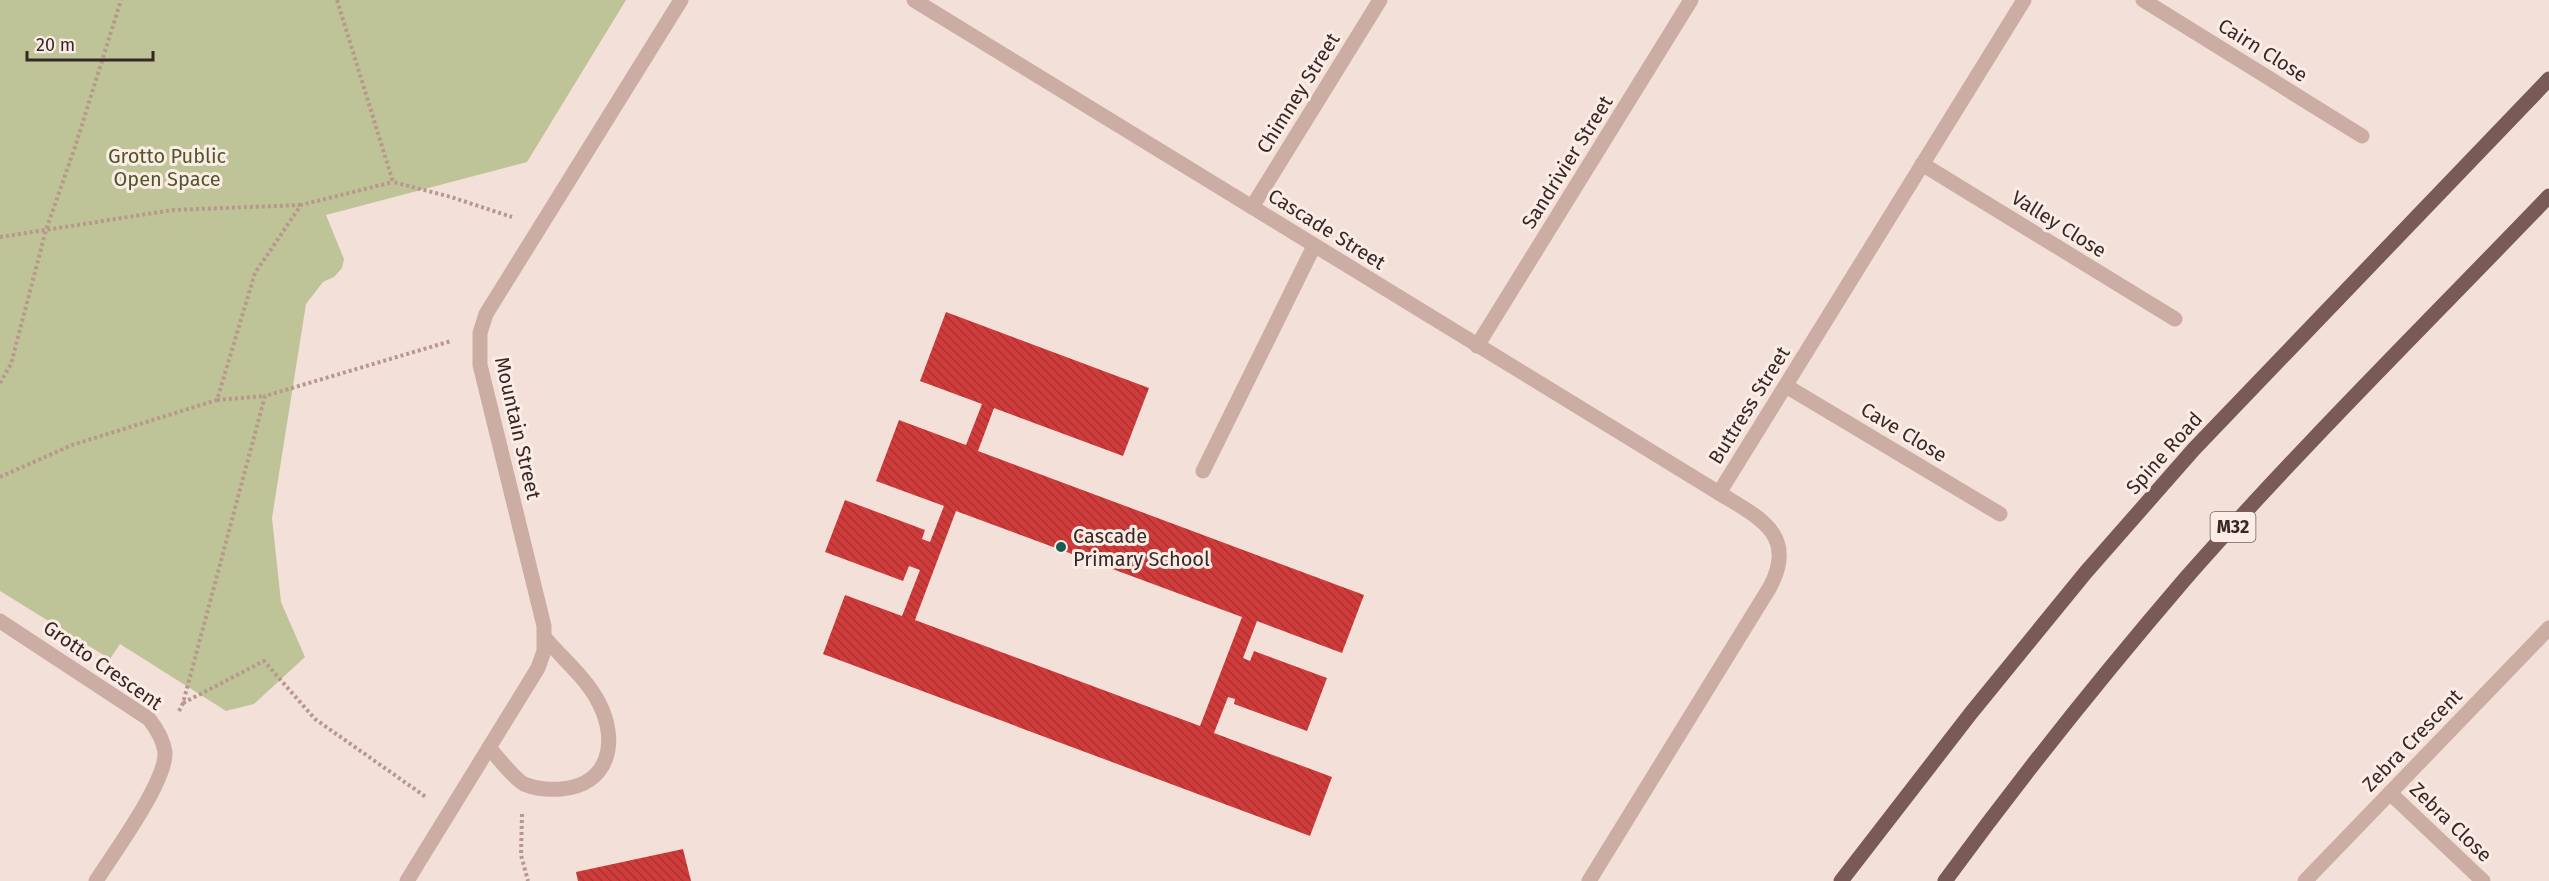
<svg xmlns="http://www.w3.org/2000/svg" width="2549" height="881" font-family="'Fira Sans',sans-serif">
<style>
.park{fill:#bfc498}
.building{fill:url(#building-back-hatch);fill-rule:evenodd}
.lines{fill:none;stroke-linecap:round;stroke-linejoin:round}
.path{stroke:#b8978e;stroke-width:4;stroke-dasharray:3 3;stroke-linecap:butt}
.service{stroke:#ccada4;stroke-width:15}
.minor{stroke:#ccada4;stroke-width:15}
.primary{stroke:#7a5a56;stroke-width:15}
.poi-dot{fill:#195c51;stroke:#fbece6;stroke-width:2}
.labels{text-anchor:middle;stroke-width:6;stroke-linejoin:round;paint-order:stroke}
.shield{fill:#fbece6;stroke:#726360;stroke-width:1.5}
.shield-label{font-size:18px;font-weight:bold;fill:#372826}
.street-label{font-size:20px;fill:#372826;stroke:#fbece6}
.park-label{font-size:20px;fill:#515728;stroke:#fbece6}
.poi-label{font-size:20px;fill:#372826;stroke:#fbece6;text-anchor:start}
</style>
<defs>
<pattern id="building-back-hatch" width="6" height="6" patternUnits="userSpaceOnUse" patternTransform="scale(1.5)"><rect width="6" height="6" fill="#d03c3b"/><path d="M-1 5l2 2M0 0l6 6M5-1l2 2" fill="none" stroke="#aa3231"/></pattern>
</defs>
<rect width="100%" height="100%" fill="#f3e1d9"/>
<polygon class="park" points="0,0 626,0 527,162 326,215 344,259 342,268 334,277 323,282 306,304 272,518 281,602 305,657 254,704 226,711 120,644 110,659 0,591"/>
<g class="building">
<path d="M946,312L1149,388L1123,456L994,408L978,451L1364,595L1342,653L1257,621L1243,658L1250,661L1254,651L1327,678L1307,731L1234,704L1235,699L1228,697L1214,733L1332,777L1310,836L823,654L845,595L902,616L920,570L909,566L903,581L825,552L845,500L925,530L922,539L930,542L944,506L876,481L899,420L966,445L982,404L920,381ZM956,511L1242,617L1200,726L915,620Z"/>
<polygon points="683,849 691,881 578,881 576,872"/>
</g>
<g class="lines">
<g class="path">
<polyline points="337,0 393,182 451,197 512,217"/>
<polyline points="0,237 173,210 300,205"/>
<polyline points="0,383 11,364 46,230 75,147 121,0"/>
<polyline points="217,400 265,396"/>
<polyline points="0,477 72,445 217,400 255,273 301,205 393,182"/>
<polyline points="183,703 264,661 315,719 426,797"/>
<polyline points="179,711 183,703 265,396 451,341"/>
<polyline points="522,814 521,855 528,881"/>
</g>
<g class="service">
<polyline points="1203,471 1314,246"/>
<path d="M489,748C498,757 514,779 524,784C536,789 548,790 561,789C609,785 619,742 599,703C587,679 563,659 546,639"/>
</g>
<g class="minor">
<path d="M914,0L1719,493C1758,517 1798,534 1770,587L1589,881"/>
<polyline points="2143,0 2362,136"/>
<polyline points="1922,164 2175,319"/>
<polyline points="1252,207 1380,0"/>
<polyline points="1477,346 1691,0"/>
<polyline points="1786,386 2000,514"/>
<polyline points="1719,493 2024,0"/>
<path d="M0,621L149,719C157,729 163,739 165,752C167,781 113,854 96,881"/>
<polyline points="2390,793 2483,881"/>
<polyline points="407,881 538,668 544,651 544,626 480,365 480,333 486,314 681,0"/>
<polyline points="2305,881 2549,628"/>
</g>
<g class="primary">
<polyline points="1841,881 1971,713 2086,572 2194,449 2549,79"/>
<path d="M1945,881C2021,777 2101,677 2185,579C2301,447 2427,323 2549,196"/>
</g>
</g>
<circle class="poi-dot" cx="1061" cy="547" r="6"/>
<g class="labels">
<rect class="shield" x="2210.5" y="512" width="45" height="30" rx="4.5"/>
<g class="shield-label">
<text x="2233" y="533">M32</text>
</g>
<g class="street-label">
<text transform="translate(2263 50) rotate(32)" y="7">Cairn Close</text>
<text transform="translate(1298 93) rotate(-58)" y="7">Chimney Street</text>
<text transform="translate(1567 162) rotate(-58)" y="7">Sandrivier Street</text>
<text transform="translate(2059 224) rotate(32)" y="7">Valley Close</text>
<text transform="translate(1327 229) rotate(32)" y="7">Cascade Street</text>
<text transform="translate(1749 405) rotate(-58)" y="7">Buttress Street</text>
<text transform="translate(518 428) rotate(77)" y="7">Mountain Street</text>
<text transform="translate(1904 432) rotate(31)" y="7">Cave Close</text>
<text transform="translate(2164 453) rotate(-48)" y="7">Spine Road</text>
<text transform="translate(103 665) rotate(35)" y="7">Grotto Crescent</text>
<text transform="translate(2412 740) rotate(-46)" y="7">Zebra Crescent</text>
<text transform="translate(2451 822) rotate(44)" y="7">Zebra Close</text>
</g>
<g class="park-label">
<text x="167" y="163">Grotto Public<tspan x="167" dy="23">Open Space</tspan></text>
</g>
<g class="poi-label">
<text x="1073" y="543">Cascade<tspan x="1073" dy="23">Primary School</tspan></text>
</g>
</g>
<path d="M27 51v9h126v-9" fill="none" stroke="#372826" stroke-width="3"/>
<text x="36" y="51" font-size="18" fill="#372826" stroke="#fbece6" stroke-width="4.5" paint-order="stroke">20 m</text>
</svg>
